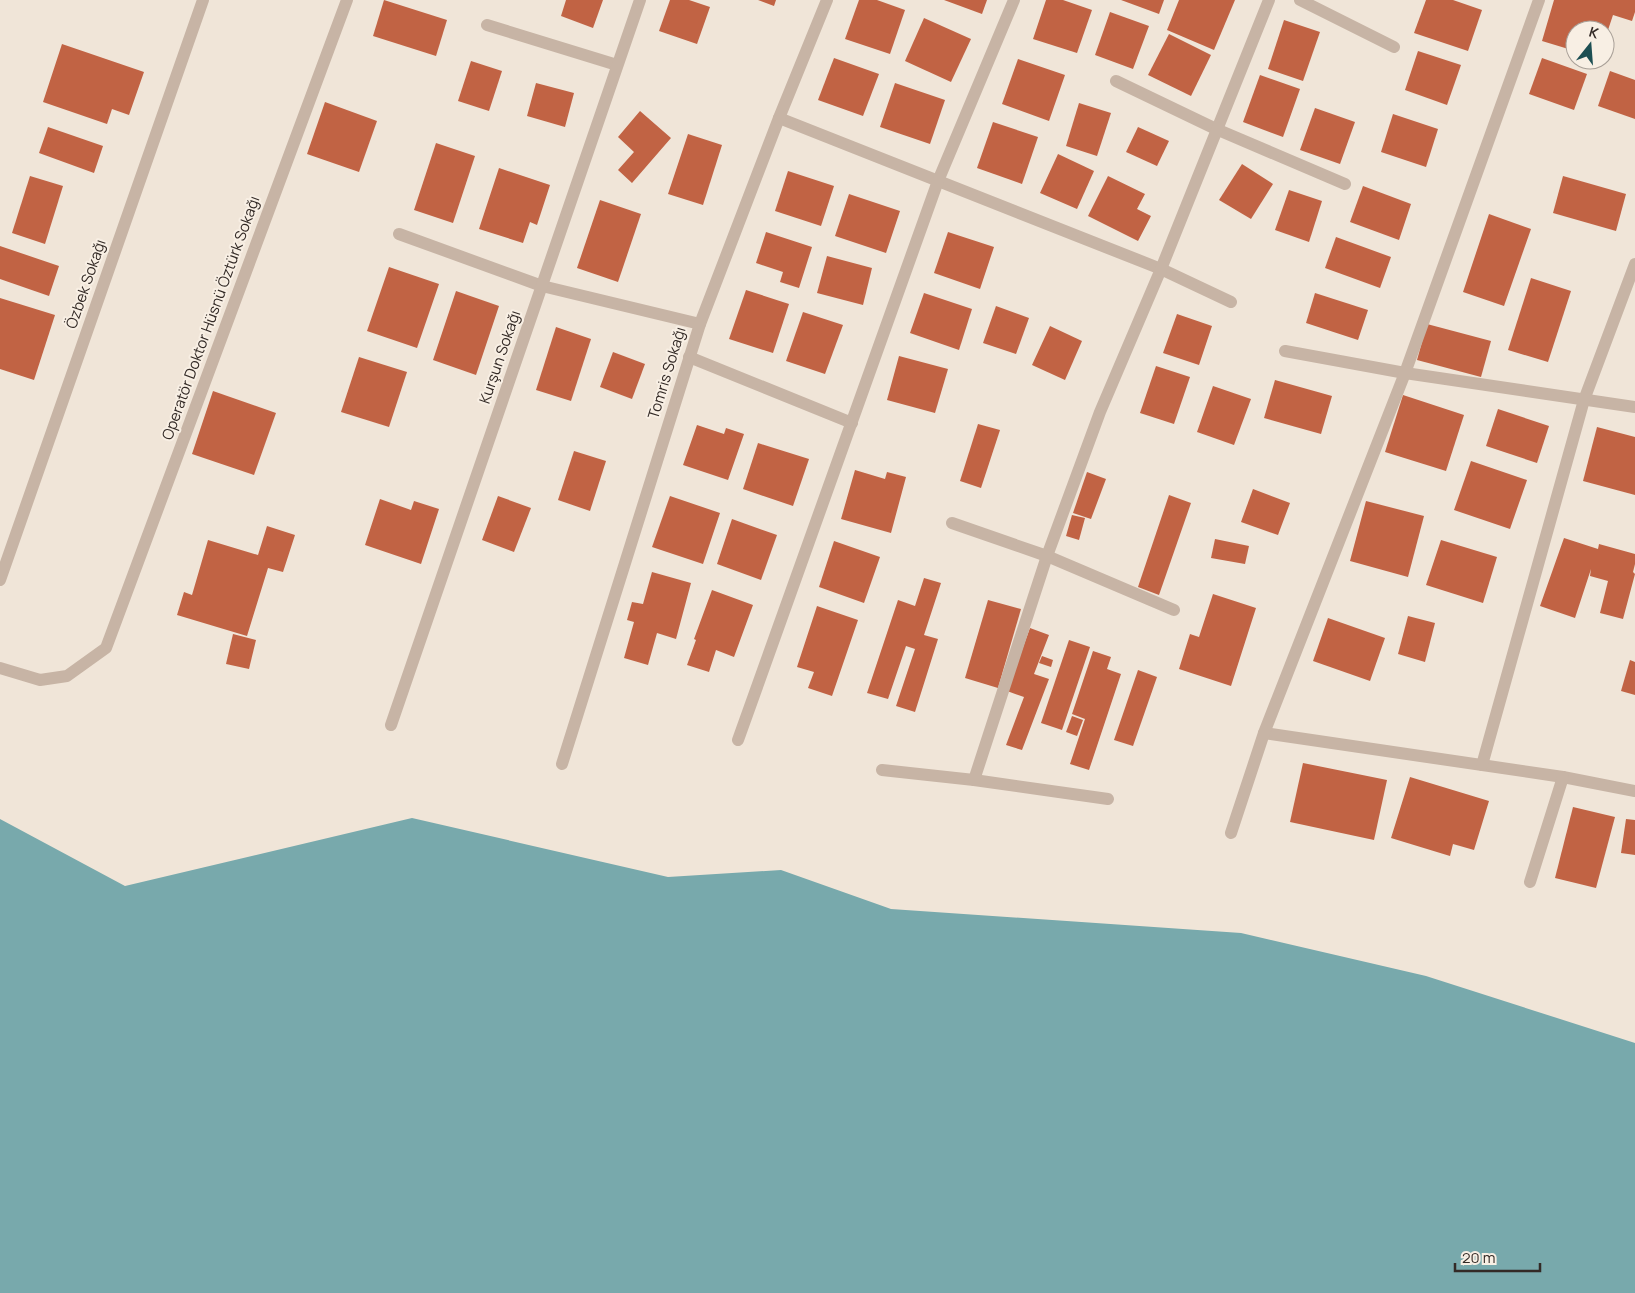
<svg xmlns="http://www.w3.org/2000/svg" width="1635" height="1293" font-family="Manrope,sans-serif">
<style>
.water{fill:#78a9ac}
.building{fill:#c16344}
.lines{fill:none;stroke-linecap:round;stroke-linejoin:round}
.minor{stroke:#c7b4a5;stroke-width:12}
.labels{text-anchor:middle;stroke-width:4;stroke-linejoin:round;paint-order:stroke}
.street-label{font-size:15px;fill:#332a26;stroke:#f8efe4}
</style>
<rect width="100%" height="100%" fill="#f0e5d8"/>
<polygon class="water" points="412,818 668,877 781,870 891,909 1241,933 1426,976 1635,1043 1635,1293 0,1293 0,819 125,886"/>
<g class="building">
<polygon points="384,0 447,20 436,56 373,36"/>
<polygon points="566,0 603,0 593,28 561,16"/>
<polygon points="670,0 689,0 710,7 697,44 659,31"/>
<polygon points="758,0 776,0 774,6"/>
<polygon points="859,0 877,0 905,10 890,54 845,39"/>
<polygon points="944,0 987,0 982,14"/>
<polygon points="1046,0 1063,0 1092,10 1077,53 1033,39"/>
<polygon points="1121,0 1164,0 1159,14"/>
<polygon points="1179,0 1235,0 1214,50 1167,30"/>
<polygon points="1426,0 1453,0 1482,10 1468,51 1414,33"/>
<polygon points="1554,0 1635,0 1635,12 1632,21 1613,15 1605,39 1605,30 1575,30 1575,51 1542,41"/>
<polygon points="1110,12 1149,26 1133,69 1095,55"/>
<polygon points="924,18 971,39 951,82 905,61"/>
<polygon points="1284,20 1320,32 1303,81 1268,69"/>
<polygon points="1169,34 1211,55 1191,96 1148,75"/>
<polygon points="62,44 144,72 129,115 112,109 107,124 43,102"/>
<polygon points="1418,51 1461,65 1447,105 1405,90"/>
<polygon points="834,58 879,74 863,116 818,100"/>
<polygon points="1542,58 1587,74 1574,110 1529,94"/>
<polygon points="1018,59 1065,75 1049,121 1002,104"/>
<polygon points="471,61 502,71 489,111 458,101"/>
<polygon points="1610,71 1635,80 1635,119 1598,106"/>
<polygon points="1260,75 1300,89 1283,137 1243,122"/>
<polygon points="536,83 574,93 565,127 527,116"/>
<polygon points="895,83 945,100 930,144 880,127"/>
<polygon points="325,102 377,121 359,172 307,154"/>
<polygon points="1079,103 1111,113 1097,156 1066,146"/>
<polygon points="1315,108 1355,122 1340,164 1300,150"/>
<polygon points="640,111 671,138 632,183 618,170 634,152 618,137"/>
<polygon points="1393,114 1438,129 1426,167 1381,152"/>
<polygon points="993,122 1038,137 1022,184 977,168"/>
<polygon points="48,127 103,146 94,173 39,153"/>
<polygon points="1138,127 1169,141 1157,166 1126,152"/>
<polygon points="688,134 722,145 703,205 668,194"/>
<polygon points="436,143 475,156 453,223 414,210"/>
<polygon points="1058,154 1094,171 1077,209 1040,193"/>
<polygon points="1242,164 1273,184 1251,219 1219,200"/>
<polygon points="499,168 550,185 537,225 530,222 523,243 479,229"/>
<polygon points="788,171 834,186 821,226 775,211"/>
<polygon points="30,176 63,186 45,244 12,233"/>
<polygon points="1108,176 1145,194 1137,209 1151,216 1138,241 1088,216"/>
<polygon points="1563,176 1626,194 1616,231 1553,213"/>
<polygon points="1363,186 1411,204 1399,240 1350,222"/>
<polygon points="1289,190 1322,201 1309,242 1275,230"/>
<polygon points="849,194 900,211 886,253 835,236"/>
<polygon points="600,200 641,214 618,282 577,268"/>
<polygon points="1489,214 1531,229 1504,306 1463,292"/>
<polygon points="766,232 812,247 799,288 780,282 783,272 756,263"/>
<polygon points="948,232 994,247 980,289 934,273"/>
<polygon points="1336,237 1391,257 1380,288 1325,268"/>
<polygon points="0,246 59,266 49,296 0,279"/>
<polygon points="827,256 872,268 863,305 817,293"/>
<polygon points="389,267 439,284 417,348 367,331"/>
<polygon points="1531,278 1571,291 1548,362 1508,350"/>
<polygon points="746,290 789,304 773,353 729,339"/>
<polygon points="456,291 499,306 476,375 433,360"/>
<polygon points="924,293 972,309 959,350 910,333"/>
<polygon points="1315,293 1368,310 1358,340 1306,323"/>
<polygon points="0,298 55,315 34,380 0,369"/>
<polygon points="996,306 1029,318 1016,354 983,343"/>
<polygon points="803,312 843,325 825,374 786,361"/>
<polygon points="1177,314 1212,326 1199,365 1163,353"/>
<polygon points="1427,324 1491,341 1481,377 1417,360"/>
<polygon points="1050,326 1082,341 1065,380 1032,365"/>
<polygon points="556,327 591,339 571,401 536,390"/>
<polygon points="613,352 645,364 632,399 600,387"/>
<polygon points="899,356 948,369 935,413 887,400"/>
<polygon points="359,357 407,372 389,427 341,412"/>
<polygon points="1156,366 1190,377 1174,424 1140,413"/>
<polygon points="1275,380 1332,396 1321,434 1264,418"/>
<polygon points="1213,386 1251,399 1234,445 1197,432"/>
<polygon points="213,391 276,413 254,475 192,454"/>
<polygon points="1403,395 1464,415 1446,471 1385,452"/>
<polygon points="1498,409 1549,426 1537,463 1486,446"/>
<polygon points="978,424 1000,430 981,488 960,481"/>
<polygon points="697,425 724,434 726,428 744,434 728,480 683,465"/>
<polygon points="1597,427 1635,437 1635,495 1583,481"/>
<polygon points="758,443 809,459 793,506 743,489"/>
<polygon points="574,451 606,461 590,511 558,500"/>
<polygon points="1471,461 1527,480 1510,529 1454,510"/>
<polygon points="855,470 885,479 887,472 906,477 891,533 841,519"/>
<polygon points="1087,472 1106,479 1091,519 1073,513"/>
<polygon points="1253,489 1290,503 1278,535 1241,522"/>
<polygon points="1169,495 1191,503 1159,595 1138,587"/>
<polygon points="498,496 531,508 514,552 482,540"/>
<polygon points="670,496 720,513 703,564 652,547"/>
<polygon points="380,499 411,510 414,501 439,509 421,564 365,545"/>
<polygon points="1366,501 1424,516 1408,577 1350,561"/>
<polygon points="1072,515 1085,518 1079,540 1066,536"/>
<polygon points="732,519 777,535 761,580 717,564"/>
<polygon points="267,526 295,535 283,572 268,568 247,636 177,615 184,592 192,595 208,540 258,555"/>
<polygon points="1564,538 1598,549 1599,544 1635,554 1635,564 1633,572 1635,574 1623,619 1600,613 1608,581 1590,576 1591,569 1575,618 1540,606"/>
<polygon points="1215,539 1249,546 1245,564 1211,558"/>
<polygon points="1441,540 1497,557 1483,603 1426,585"/>
<polygon points="834,541 880,557 864,603 819,587"/>
<polygon points="652,572 691,583 676,639 657,633 648,665 624,658 634,622 627,620 632,602 643,604"/>
<polygon points="924,578 941,583 924,635 938,639 915,712 896,706 915,649 906,646 888,699 867,693 898,600 915,606"/>
<polygon points="712,590 753,605 734,657 716,650 709,672 687,665 696,640 694,639"/>
<polygon points="1213,594 1256,608 1231,686 1179,669 1190,634 1199,637"/>
<polygon points="988,600 1021,609 998,688 965,678"/>
<polygon points="817,606 858,620 832,696 808,688 814,672 797,667"/>
<polygon points="1408,616 1435,623 1425,662 1398,654"/>
<polygon points="1328,618 1385,638 1370,681 1313,661"/>
<polygon points="1030,628 1049,635 1034,674 1049,679 1022,750 1006,745 1024,697 1007,691"/>
<polygon points="233,634 256,640 249,669 226,664"/>
<polygon points="1069,640 1090,647 1062,730 1041,723"/>
<polygon points="1093,651 1111,657 1107,669 1121,674 1089,770 1070,764 1085,719 1072,714"/>
<polygon points="1042,656 1053,660 1051,667 1039,663"/>
<polygon points="1630,660 1635,662 1635,695 1621,691"/>
<polygon points="1138,670 1157,677 1133,746 1114,740"/>
<polygon points="1072,716 1083,720 1077,736 1066,732"/>
<polygon points="1303,763 1387,780 1374,840 1290,822"/>
<polygon points="1410,777 1489,801 1474,850 1453,844 1450,856 1391,838"/>
<polygon points="1573,807 1615,817 1596,888 1555,878"/>
<polygon points="1626,819 1635,820 1635,855 1621,853"/>
</g>
<g class="lines">
<g class="minor">
<polyline points="1300,0 1394,47"/>
<polyline points="487,25 617,65"/>
<polyline points="1116,81 1216,129 1345,184"/>
<polyline points="779,118 1161,269 1231,302"/>
<polyline points="399,234 542,286 700,324"/>
<polyline points="1285,351 1405,373 1635,407"/>
<polyline points="689,357 852,423"/>
<polyline points="952,523 1047,556 1174,610"/>
<polyline points="0,580 203,0"/>
<polyline points="0,668 40,680 67,676 106,648 347,0"/>
<polyline points="391,725 640,0"/>
<polyline points="1264,733 1563,777 1635,791"/>
<polyline points="738,740 938,181 1014,0"/>
<polyline points="562,764 700,324 779,118 827,0"/>
<polyline points="1482,765 1584,400 1635,264"/>
<polyline points="882,770 974,780 1108,799"/>
<polyline points="974,780 1047,556 1100,412 1161,269 1269,0"/>
<polyline points="1231,833 1264,733 1405,373 1539,0"/>
<polyline points="1530,882 1563,777"/>
</g>
</g>
<g class="labels">
<g class="street-label">
<text transform="translate(86 284) rotate(-71)" y="5">Özbek Sokağı</text>
<text transform="translate(211 318) rotate(-70)" y="5">Operatör Doktor Hüsnü Öztürk Sokağı</text>
<text transform="translate(500 357) rotate(-71)" y="5">Kurşun Sokağı</text>
<text transform="translate(667 373) rotate(-73)" y="5">Tomris Sokağı</text>
</g>
</g>
<g transform="translate(1590 45) rotate(17)"><circle r="24" fill="#f8efe4" stroke="#a9a098"/>
<path d="M0-4L9 19L0 12L-9 19Z" fill="#1d4f53"/>
<text y="-8" font-size="14" font-weight="bold" text-anchor="middle" fill="#332a26">K</text>
</g>
<path d="M1455 1263v8h85v-8" fill="none" stroke="#332a26" stroke-width="2.5"/>
<text x="1462" y="1263" font-size="15" fill="#332a26" stroke="#f8efe4" stroke-width="4" paint-order="stroke">20 m</text>
</svg>
